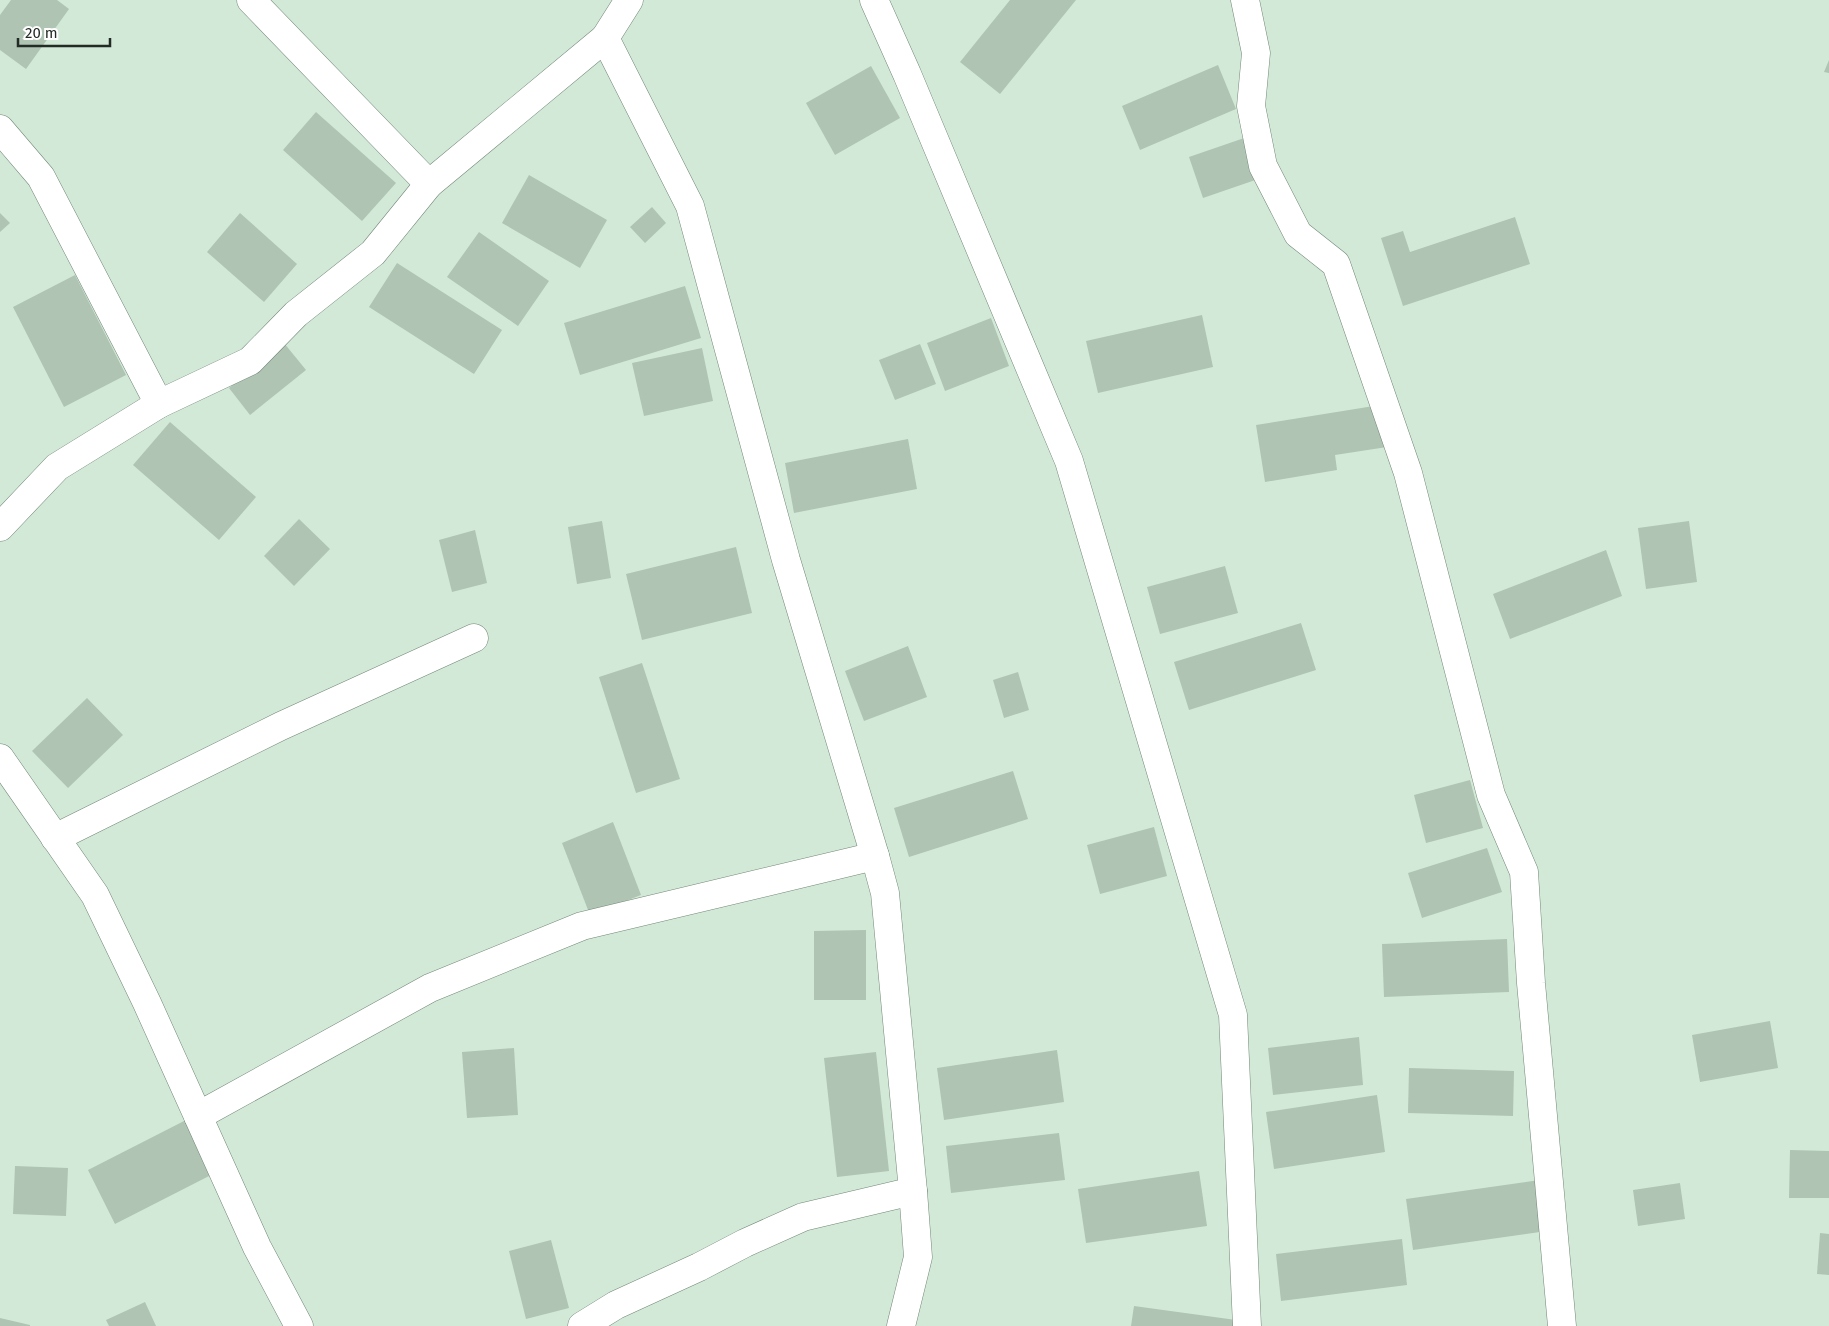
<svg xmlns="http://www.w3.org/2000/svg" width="1829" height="1326" font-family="'Fira Sans',sans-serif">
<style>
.building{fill:#afc4b2}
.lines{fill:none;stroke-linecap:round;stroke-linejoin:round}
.minor-casing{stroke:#728776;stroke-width:29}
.minor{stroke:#fff;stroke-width:28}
</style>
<rect width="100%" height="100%" fill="#d3e9d7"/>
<g class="building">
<polygon points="11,0 57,0 69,9 26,69 0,50 0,15"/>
<polygon points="1010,0 1076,0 1000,94 960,62"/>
<polygon points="1829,60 1829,73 1824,72"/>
<polygon points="1218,65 1236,109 1140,150 1122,106"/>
<polygon points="871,66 900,118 835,155 806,103"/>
<polygon points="316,112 396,183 362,221 283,150"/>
<polygon points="1250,136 1264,177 1203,198 1189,157"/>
<polygon points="529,175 607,220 580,268 502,223"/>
<polygon points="652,207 666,223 645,243 630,227"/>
<polygon points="0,213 10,223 0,232"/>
<polygon points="240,213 297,264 264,302 207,252"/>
<polygon points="1515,217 1530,264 1403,306 1381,238 1403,231 1410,252"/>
<polygon points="479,232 549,281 518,326 447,277"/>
<polygon points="397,263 502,330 474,374 369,307"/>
<polygon points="75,275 126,375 64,407 13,307"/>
<polygon points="685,286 701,338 580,375 564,323"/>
<polygon points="1202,315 1213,367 1098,393 1086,341"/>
<polygon points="991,318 1009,366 945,391 927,343"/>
<polygon points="284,343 306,370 250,415 229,388"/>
<polygon points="920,344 936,384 895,400 879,360"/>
<polygon points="702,348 713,401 644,416 632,363"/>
<polygon points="1380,405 1387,447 1335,455 1337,470 1265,482 1256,425"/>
<polygon points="170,422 256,497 219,540 133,465"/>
<polygon points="908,439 917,489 794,513 785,463"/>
<polygon points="299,519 330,549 294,586 264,556"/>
<polygon points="602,521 611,578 577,584 568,527"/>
<polygon points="1689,521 1697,582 1646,589 1638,528"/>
<polygon points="475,530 487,583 452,592 439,540"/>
<polygon points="736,547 752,613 642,640 626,574"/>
<polygon points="1606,550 1622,596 1510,639 1493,594"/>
<polygon points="1225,566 1238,613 1160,634 1147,587"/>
<polygon points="1301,623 1316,670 1189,710 1174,662"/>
<polygon points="908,646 927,697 864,721 845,671"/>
<polygon points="642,663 680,779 636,793 599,677"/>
<polygon points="1018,672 1029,710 1004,718 993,680"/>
<polygon points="87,698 123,735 68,788 32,751"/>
<polygon points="1013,771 1028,819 909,857 894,808"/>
<polygon points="1470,780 1483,828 1426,843 1414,795"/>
<polygon points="613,822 641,895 590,915 562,843"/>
<polygon points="1154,827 1167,876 1100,894 1087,845"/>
<polygon points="1487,848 1502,892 1422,918 1408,873"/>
<polygon points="866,930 866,1000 814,1000 814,931"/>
<polygon points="1507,939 1509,992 1384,997 1382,944"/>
<polygon points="1770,1021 1778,1068 1700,1082 1692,1035"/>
<polygon points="1359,1037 1363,1085 1273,1095 1268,1048"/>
<polygon points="514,1048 518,1115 467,1118 462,1052"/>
<polygon points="1057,1050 1064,1102 944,1120 937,1068"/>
<polygon points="876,1052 889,1171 837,1177 824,1058"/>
<polygon points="1409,1068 1514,1071 1513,1116 1408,1113"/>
<polygon points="1377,1095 1385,1152 1274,1169 1266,1112"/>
<polygon points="186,1120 213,1174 115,1224 88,1170"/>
<polygon points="1059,1133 1065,1180 951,1193 946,1146"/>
<polygon points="1790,1150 1829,1151 1829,1198 1789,1198"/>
<polygon points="15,1166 68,1168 66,1216 13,1214"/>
<polygon points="1199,1171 1207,1226 1086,1243 1078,1189"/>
<polygon points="1540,1180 1547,1231 1413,1250 1406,1199"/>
<polygon points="1680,1183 1685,1219 1638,1226 1633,1190"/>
<polygon points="1820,1233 1829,1234 1829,1275 1817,1274"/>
<polygon points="1402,1239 1407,1285 1281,1301 1276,1254"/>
<polygon points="551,1240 569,1308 526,1319 509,1251"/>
<polygon points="145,1302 156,1326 109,1326 106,1320"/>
<polygon points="1134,1306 1236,1320 1235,1326 1131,1326"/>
<polygon points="0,1318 30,1325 30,1326 0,1326"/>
</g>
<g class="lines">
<g class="minor-casing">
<g id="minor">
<polyline points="251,0 429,184"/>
<polyline points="874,0 907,74 1069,461 1233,1015 1247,1326"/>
<polyline points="1245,0 1256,53 1251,106 1263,166 1298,234 1336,264 1408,473 1491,795 1524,872 1531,983 1562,1326"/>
<polyline points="0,129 41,177 159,404"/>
<polyline points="0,527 57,467 159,404 250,361 296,314 373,253 429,184 605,38 629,0"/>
<polyline points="0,758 95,895 147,1003 257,1247 299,1326"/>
<polyline points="55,838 281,726 474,638"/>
<polyline points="198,1116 430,988 582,926 875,856"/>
<polyline points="582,1326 616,1305 699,1267 745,1243 803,1217 913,1191 885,893 875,856 786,560 690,206 605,38"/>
<polyline points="901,1326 918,1257 913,1191"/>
</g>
</g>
<use href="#minor" class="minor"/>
</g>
<path d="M18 38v8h92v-8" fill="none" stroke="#222b24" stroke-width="2.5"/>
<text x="25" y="38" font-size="15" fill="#222b24" stroke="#ffffff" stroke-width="4" paint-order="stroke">20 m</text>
</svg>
